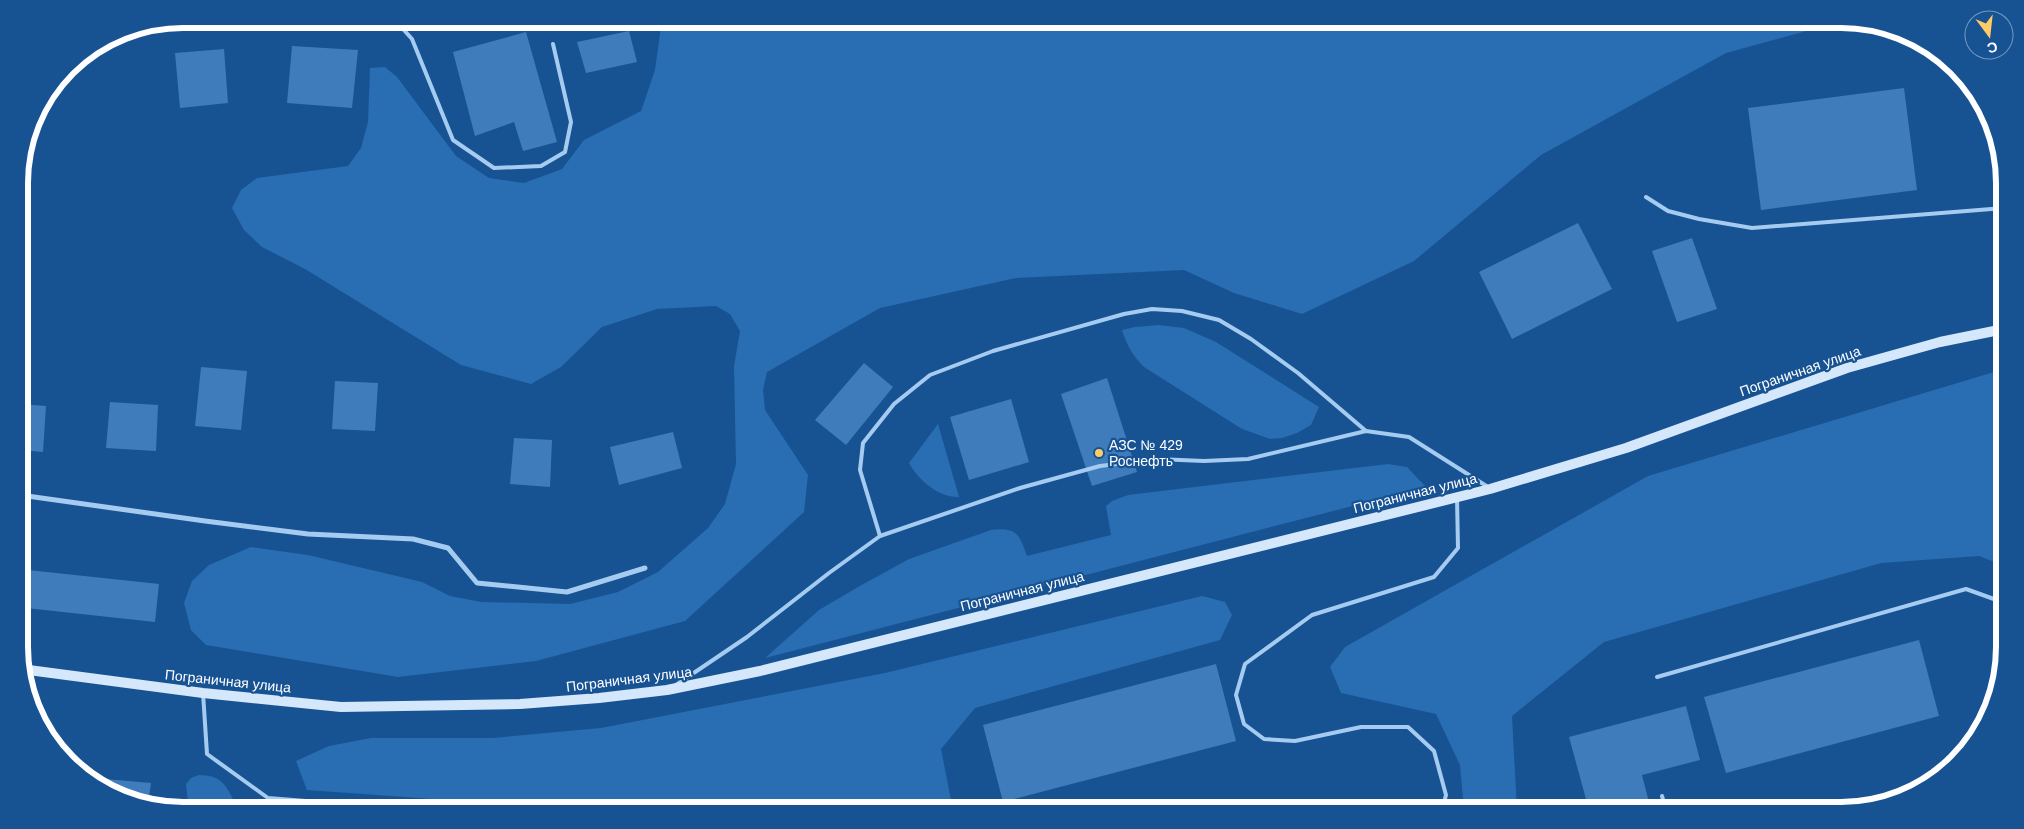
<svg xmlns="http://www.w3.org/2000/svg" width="2024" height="829" font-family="Helvetica,sans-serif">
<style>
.green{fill:#296db2}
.building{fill:#3f7cbb}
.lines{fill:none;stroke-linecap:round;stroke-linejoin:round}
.lane{stroke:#a6cbf1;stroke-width:4}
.street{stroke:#a6cbf1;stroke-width:5}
.secondary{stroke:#d4e7fb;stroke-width:10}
.poi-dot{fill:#ffcb65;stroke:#175393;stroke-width:2}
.labels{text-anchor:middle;stroke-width:4.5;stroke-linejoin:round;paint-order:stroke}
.street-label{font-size:14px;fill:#fff;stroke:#175393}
.poi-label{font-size:14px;fill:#fff;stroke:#175393;text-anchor:start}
.rim{fill:none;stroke:#fff;stroke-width:6}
</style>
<rect width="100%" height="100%" fill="#175393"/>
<g class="green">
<polygon points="662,19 1842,19 1847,20 1726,53 1541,155 1414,261 1302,314 1234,293 1184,270 1016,278 880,308 767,372 763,390 765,410 808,475 804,512 685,621 536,661 398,677 206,645 191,630 184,603 192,581 209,565 251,547 308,555 422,582 450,596 481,602 570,604 618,592 658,572 708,528 725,504 736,464 734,366 740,331 730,314 716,306 657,309 602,327 561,367 531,384 461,365 305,269 262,247 244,230 232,208 241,190 257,178 348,166 361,148 368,122 370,68 385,67 397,77 456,156 489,178 524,183 562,169 584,140 641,111 655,70"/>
<path d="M1159,325L1184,328L1216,342L1319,407L1311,425L1297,433L1282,438L1270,439L1242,429L1144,367C1133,356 1127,346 1122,330L1135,327Z"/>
<polygon points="2004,369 2005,566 1979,556 1881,563 1604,642 1512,716 1517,810 1464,810 1460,765 1436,714 1341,693 1330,667 1345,647 1648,476"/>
<path d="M938,424L959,497C939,498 918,480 909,463Z"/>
<path d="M1388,464L1407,467L1426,487L765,658L819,610L858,587L909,559L991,530C1017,527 1019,534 1027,556L1111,535L1106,506L1112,501L1128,495Z"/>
<polygon points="1202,596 1225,602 1232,615 1220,640 975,708 941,749 951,800 964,810 599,810 558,808 307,790 296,761 329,746 371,738 493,738 601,728 885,673"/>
<path d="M199,775C226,775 227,790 239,810H189L186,784L191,778Z"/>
</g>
<g class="building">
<polygon points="629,31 637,62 586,73 577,42"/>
<polygon points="526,32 557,142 523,151 514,122 475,136 453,52"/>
<polygon points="292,46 358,50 352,108 287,103"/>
<polygon points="224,49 228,103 180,108 175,53"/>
<polygon points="1904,88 1917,190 1761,210 1748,108"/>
<polygon points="1578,223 1612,289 1512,339 1479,272"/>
<polygon points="1692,238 1717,309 1677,322 1652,251"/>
<polygon points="864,363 893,387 846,445 815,420"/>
<polygon points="201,367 247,371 241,430 195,426"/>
<polygon points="1107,378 1137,472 1092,486 1061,394"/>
<polygon points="335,381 378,383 375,431 332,429"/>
<polygon points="1011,399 1029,462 969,480 950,417"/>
<polygon points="110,402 158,405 156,451 106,448"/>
<polygon points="20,404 46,406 43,452 20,450"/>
<polygon points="673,432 682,468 619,485 610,447"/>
<polygon points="514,438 552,440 550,487 510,484"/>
<polygon points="28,570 159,584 155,622 26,608"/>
<polygon points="1919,640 1939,716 1726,773 1704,697"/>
<polygon points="1216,664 1236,741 1003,802 983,725"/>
<polygon points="1686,706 1700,760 1642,775 1651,810 1589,810 1569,737"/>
<polygon points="94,778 151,783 148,804 120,798"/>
</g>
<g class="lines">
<g class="lane">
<polyline points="394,19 412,39 453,140 494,168 541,166 565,152 571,122 553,44"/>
<polyline points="1646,197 1668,211 1699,219 1752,228 2004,208"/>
<polyline points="880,536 860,470 863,443 894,404 930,375 993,351 1124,314 1152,309 1182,311 1219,320 1251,339 1298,373 1366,431"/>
<polyline points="1657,677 1966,589 2005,603"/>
<polyline points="676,685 747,637 829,573 880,536 1020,488 1100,466 1157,459 1204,461 1248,459 1366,431 1409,437 1488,487"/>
<polyline points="203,693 207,754 268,798 419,810"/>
<polyline points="1662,796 1666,810"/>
<polyline points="1442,810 1446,795 1434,751 1408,727 1361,727 1295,741 1264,739 1244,724 1236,695 1245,664 1312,615 1434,577 1458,548 1457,498"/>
</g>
<polyline class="street" points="20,495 205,521 308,534 413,539 448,548 477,583 567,592 645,568"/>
<polyline class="secondary" points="21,669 203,693 341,707 520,704 599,698 667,690 760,671 1490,489 1626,448 1847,368 1940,342 2004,329"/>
</g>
<circle class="poi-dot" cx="1099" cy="453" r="5"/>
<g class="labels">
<g class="street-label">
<text transform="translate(1800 371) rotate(-19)" y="5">Пограничная улица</text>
<text transform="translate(1415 493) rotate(-14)" y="5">Пограничная улица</text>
<text transform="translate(1022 591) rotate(-14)" y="5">Пограничная улица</text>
<text transform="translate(629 679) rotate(-7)" y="5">Пограничная улица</text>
<text transform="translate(228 681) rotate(6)" y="5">Пограничная улица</text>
</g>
<g class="poi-label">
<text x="1109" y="450">АЗС № 429<tspan x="1109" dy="16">Роснефть</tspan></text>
</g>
</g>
<path d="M0 0H2024V829H0ZM183 28H1841A155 155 0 0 1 1996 183V647A155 155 0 0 1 1841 802H183A155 155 0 0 1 28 647V183A155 155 0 0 1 183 28Z" fill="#175393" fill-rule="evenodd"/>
<path class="rim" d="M183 28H1841A155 155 0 0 1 1996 183V647A155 155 0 0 1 1841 802H183A155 155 0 0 1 28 647V183A155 155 0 0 1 183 28Z"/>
<g transform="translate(1989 35) rotate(165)"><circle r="24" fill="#175393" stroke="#7498be"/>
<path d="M0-4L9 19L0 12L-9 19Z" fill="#ffcb65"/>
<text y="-8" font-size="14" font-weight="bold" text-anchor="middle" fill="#ffffff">С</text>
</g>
</svg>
